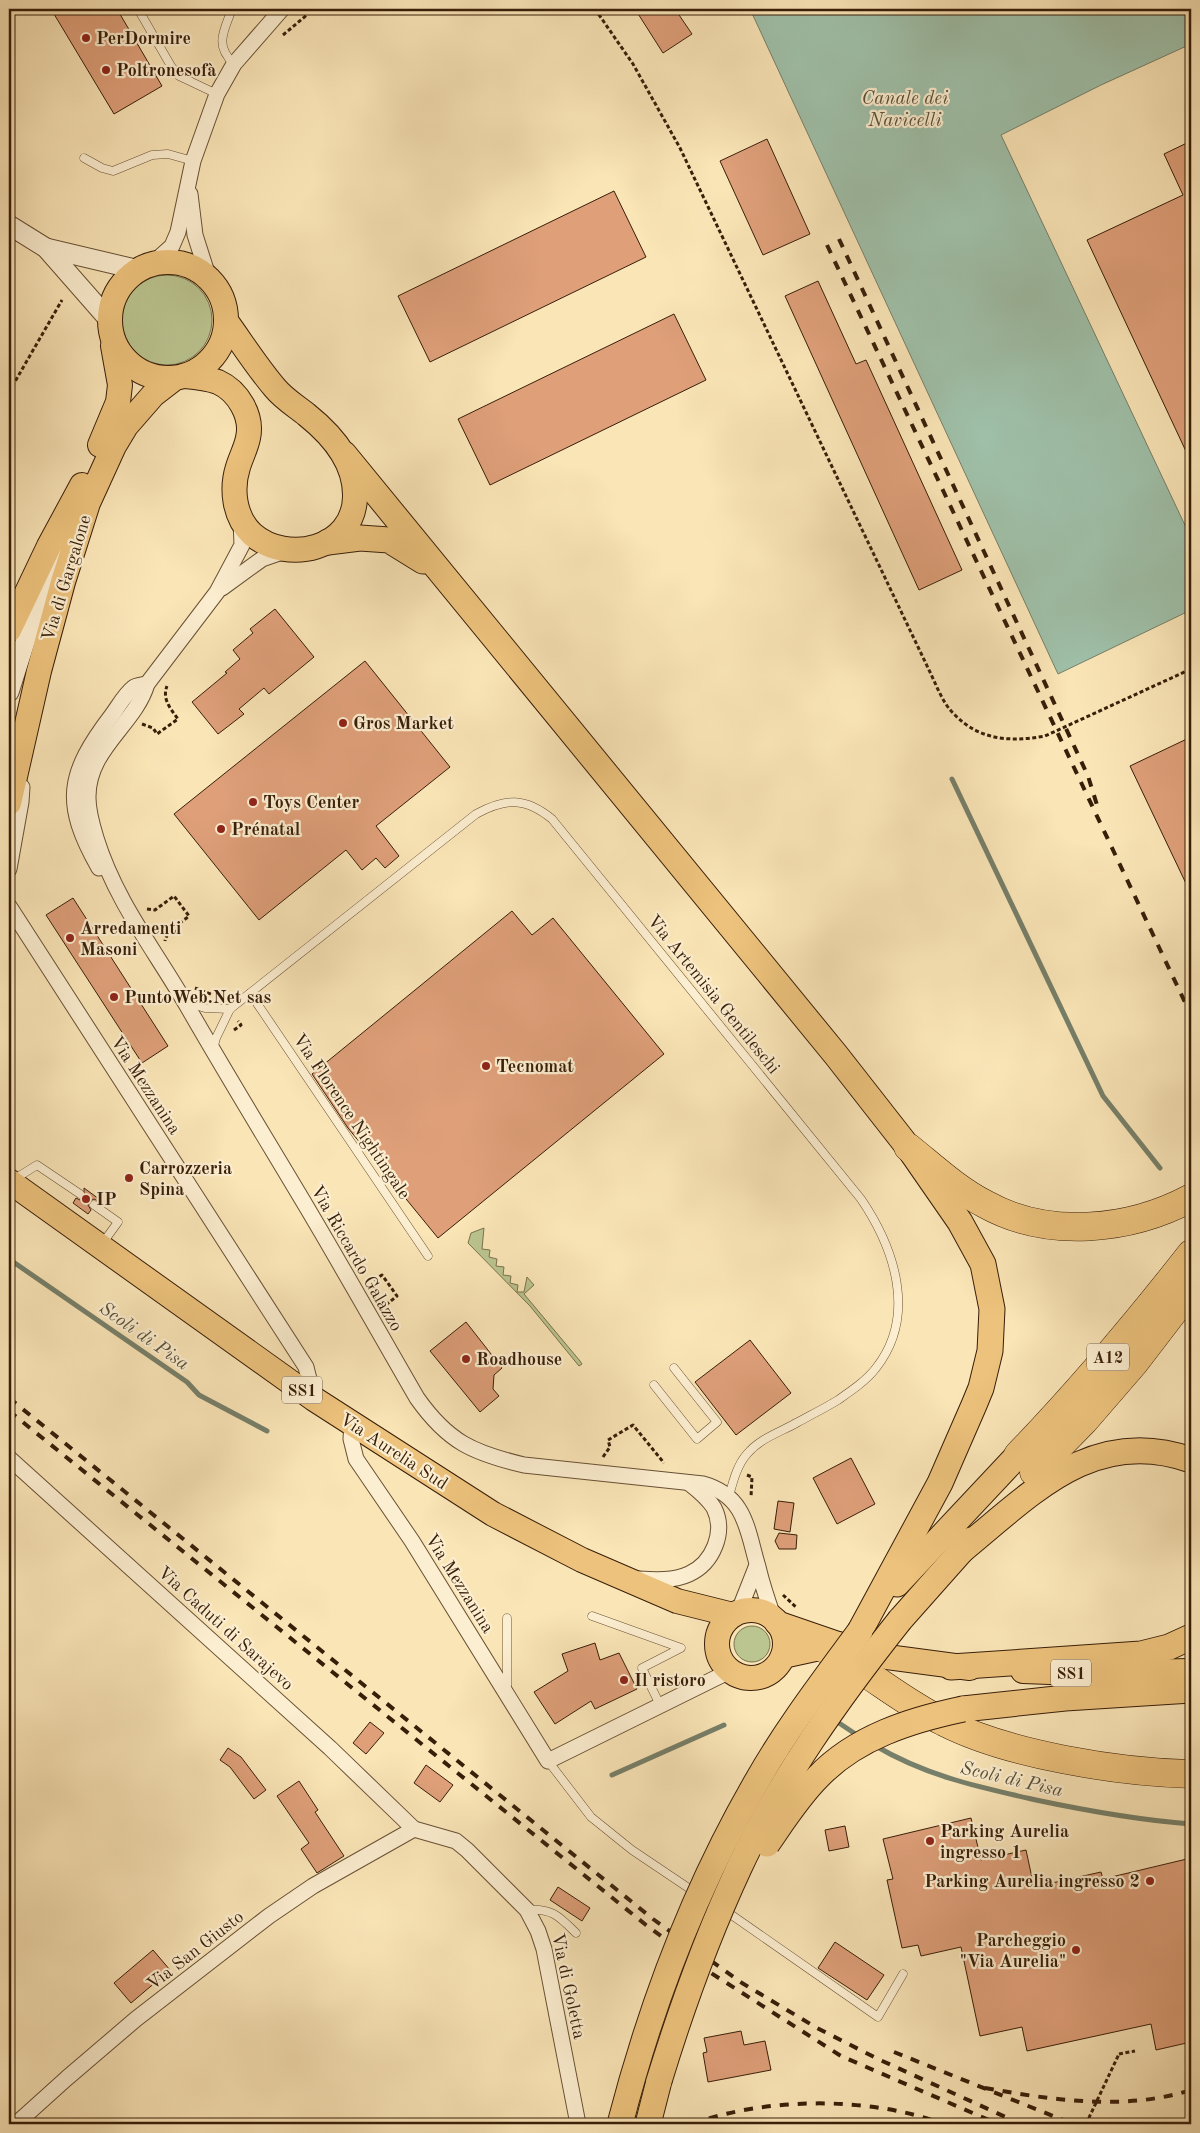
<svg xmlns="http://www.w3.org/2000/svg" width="1200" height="2133" font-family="'Old Standard TT',serif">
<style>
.green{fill:#bbc590;stroke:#7a724c}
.water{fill:#9fc0a9;stroke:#767f69}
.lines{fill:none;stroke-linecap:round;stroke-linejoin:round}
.stream{stroke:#767f69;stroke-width:5}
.building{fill:#de9f79;stroke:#381e09}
.service-casing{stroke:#685034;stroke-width:9}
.minor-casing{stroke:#685034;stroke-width:17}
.tertiary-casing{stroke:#685034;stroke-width:21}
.primary-casing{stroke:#381e09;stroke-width:26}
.trunk-casing{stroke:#381e09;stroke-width:27}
.motorway-casing{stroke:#381e09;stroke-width:29}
.path{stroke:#381e09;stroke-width:3;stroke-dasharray:4 2.5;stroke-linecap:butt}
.service{stroke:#fceed0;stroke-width:8}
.minor{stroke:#fceed0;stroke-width:15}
.tertiary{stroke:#fceed0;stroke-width:19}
.primary{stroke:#edc27c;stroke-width:24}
.trunk{stroke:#edc27c;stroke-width:25}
.motorway{stroke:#edc27c;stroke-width:28}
.rail{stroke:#381e09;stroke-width:4;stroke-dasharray:9 9;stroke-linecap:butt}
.trunk-bridge-casing{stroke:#381e09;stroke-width:27;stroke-linecap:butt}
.path-bridge{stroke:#381e09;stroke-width:3;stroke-dasharray:4 2.5;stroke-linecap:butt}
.trunk-bridge{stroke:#edc27c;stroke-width:25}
.poi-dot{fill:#8f2418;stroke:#fceed0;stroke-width:2}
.labels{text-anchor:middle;stroke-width:4.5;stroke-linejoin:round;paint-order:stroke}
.shield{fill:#fceed0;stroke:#735c45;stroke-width:1}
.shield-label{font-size:16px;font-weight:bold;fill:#381e09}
.poi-label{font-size:18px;font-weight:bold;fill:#381e09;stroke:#fceed0;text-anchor:start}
.street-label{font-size:18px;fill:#381e09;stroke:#fceed0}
.water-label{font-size:19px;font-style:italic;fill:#574f39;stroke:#fceed0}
</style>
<rect width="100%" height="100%" fill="#fae5b7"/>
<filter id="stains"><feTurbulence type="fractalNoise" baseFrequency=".004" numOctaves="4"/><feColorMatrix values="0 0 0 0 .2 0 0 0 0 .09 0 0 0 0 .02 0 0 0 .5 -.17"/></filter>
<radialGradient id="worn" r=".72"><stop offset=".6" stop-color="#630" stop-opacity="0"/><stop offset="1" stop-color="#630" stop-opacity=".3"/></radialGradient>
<g class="green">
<circle cx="167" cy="320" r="45"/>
<polygon points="484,1228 482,1249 490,1250 489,1257 497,1259 496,1266 504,1267 503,1275 511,1276 510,1283 518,1285 517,1292 524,1292 527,1277 534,1285 524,1294 580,1361 582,1364 579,1366 530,1306 468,1243 471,1233"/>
<circle cx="752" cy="1644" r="18"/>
</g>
<polygon class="water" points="750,9 1191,9 1191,44 1101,85 1001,135 1191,538 1191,610 1058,674"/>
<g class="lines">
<g class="stream">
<polyline points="952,779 1103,1096 1160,1168"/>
<polyline points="9,1259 187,1382 199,1395 267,1431"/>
<polyline points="839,1723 860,1737"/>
<path d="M874,1745C926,1776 978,1787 1036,1800C1088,1811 1138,1820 1191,1824"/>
<polyline points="612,1775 724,1725"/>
</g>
</g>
<g class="building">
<polygon points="51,9 117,9 162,86 114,114"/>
<polygon points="635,9 675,9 692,34 663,53"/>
<polygon points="767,139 810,234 763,255 720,161"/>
<polygon points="1191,141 1191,462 1087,240 1183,195 1164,154"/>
<polygon points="614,191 646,257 430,362 398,296"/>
<polygon points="818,281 856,364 866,360 962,570 919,590 785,296"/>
<polygon points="674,314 706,380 490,485 458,419"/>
<polygon points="275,609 314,657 269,694 264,688 239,709 244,714 218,734 192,702 227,673 225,672 240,659 233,650 253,633 250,629"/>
<polygon points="365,661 450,767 376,826 399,856 385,868 376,858 362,870 346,850 259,920 174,814"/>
<polygon points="1191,737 1191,894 1130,766"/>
<polygon points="73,898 168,1046 142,1063 46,915"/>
<polygon points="512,911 532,935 553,918 664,1054 438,1238 348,1128 312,1074"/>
<polygon points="84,1188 99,1199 98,1201 94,1199 90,1201 88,1205 91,1210 88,1214 73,1203 76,1198 80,1200 84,1198"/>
<polygon points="466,1322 502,1368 494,1375 493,1389 499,1396 480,1412 430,1351"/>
<polygon points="750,1340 791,1393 736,1435 695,1382"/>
<polygon points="851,1458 875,1504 837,1524 813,1478"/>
<polygon points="778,1501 794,1503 790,1532 774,1529"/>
<polygon points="779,1533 797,1535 796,1549 779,1549 775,1541"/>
<polygon points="595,1643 600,1660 619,1653 637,1689 595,1709 591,1701 555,1724 534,1692 568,1671 562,1654"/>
<polygon points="370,1722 384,1733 366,1754 353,1743"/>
<polygon points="228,1748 241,1757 266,1790 254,1799 230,1767 220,1760"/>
<polygon points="426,1765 453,1785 440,1802 414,1783"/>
<polygon points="299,1781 318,1810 315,1812 344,1856 317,1873 301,1849 309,1843 277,1796"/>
<polygon points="971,1818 981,1860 1026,1850 1034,1887 1101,1872 1103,1879 1191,1858 1191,2042 1156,2050 1151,2024 1027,2051 1022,2027 980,2036 961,1947 921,1956 918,1945 902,1948 887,1880 893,1879 883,1839"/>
<polygon points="845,1826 849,1847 829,1851 825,1830"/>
<polygon points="558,1887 590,1908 582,1921 550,1900"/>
<polygon points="835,1942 884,1975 867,2000 818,1968"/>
<polygon points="153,1950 170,1970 131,2003 114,1983"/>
<polygon points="741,2031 744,2045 765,2041 771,2070 708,2082 703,2053 707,2052 704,2038"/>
</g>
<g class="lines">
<g class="service-casing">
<g id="service">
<polyline points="138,9 171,66 179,76 217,94"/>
<path d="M232,9C224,31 214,45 234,64"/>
<polyline points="84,158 102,168 113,171 152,155 168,154 193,161"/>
<polyline points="250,993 428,1256"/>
<polyline points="185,1002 205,1008 230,1009"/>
<path d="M213,1049L216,1038L230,1009L476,814C506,798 525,797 552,819L861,1199C895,1249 917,1316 876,1368C866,1381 851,1391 838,1400C825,1408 811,1415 798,1422C781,1432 760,1438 747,1454C737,1465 733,1482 729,1496"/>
<polyline points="13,1180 37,1165 80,1194"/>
<polyline points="94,1205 118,1222 102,1244"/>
<polyline points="654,1385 697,1439 717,1422 674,1368"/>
<polyline points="592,1616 681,1648 642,1668 660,1705"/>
<polyline points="507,1618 507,1691"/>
<polyline points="548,1761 591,1817 632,1850 696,1893"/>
<polyline points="723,1909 878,2017 903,1974"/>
<path d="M527,1910C552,1908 559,1916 576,1933"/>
</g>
</g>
<g class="minor-casing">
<g id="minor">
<polyline points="190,194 195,235 209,279"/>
<polyline points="152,264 172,246 178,232 193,161 217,94 234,64 282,9"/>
<path d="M241,521L242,545L217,592L147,684C135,725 87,749 88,798C88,812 92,825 96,838C115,900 154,949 186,1004C225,1072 266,1139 306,1206C344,1270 380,1334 417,1398C448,1442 473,1453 524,1465L703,1484C746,1496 747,1530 758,1567C762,1584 768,1602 774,1619"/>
<polyline points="222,588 262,559 285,551"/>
<path d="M99,868C62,803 67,774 112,715C118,707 125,694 133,688C136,685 143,685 147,684"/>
<polyline points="9,869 21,802 22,787"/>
<polyline points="9,906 306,1367 314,1399"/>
<polyline points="352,1422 351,1439 356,1459 412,1541 548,1761 730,1671"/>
<polyline points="9,1458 330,1748 414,1829 456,1841 467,1850 527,1910 538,1931 544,1949 578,2124"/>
<path d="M639,1579C655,1580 674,1581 689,1574C713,1563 726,1532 714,1508C708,1498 698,1490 689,1483"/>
<polyline points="738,1613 757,1565"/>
<polyline points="16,2124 67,2078 136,2019 269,1916 313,1886 414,1829"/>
</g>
</g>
<g class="tertiary-casing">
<g id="tertiary">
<polyline points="9,225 46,248 110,321"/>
<polyline points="46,248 139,270"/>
<polyline points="9,692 33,617 58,550"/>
</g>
</g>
<g class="primary-casing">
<g id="primary">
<circle cx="168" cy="320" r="58"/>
<path d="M184,376C195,377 207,378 218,382C238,391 253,416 248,438C246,448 241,457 238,467C231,489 234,517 252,534C287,565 354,549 355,497C356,463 332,435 307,415C296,406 284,399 275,388C257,367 242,343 226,321"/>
<polyline points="100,445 118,402 120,385 113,346"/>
<polyline points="9,630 49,546 82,485"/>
<polyline points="9,803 39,671 63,582 88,503 114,446 126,426 153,395 175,378"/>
<polyline points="9,1181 314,1399 493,1514 582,1560 677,1601 733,1615"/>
<circle cx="751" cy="1644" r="34"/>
<polyline points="777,1623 838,1644 887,1657 970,1668"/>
<polyline points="783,1656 838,1644"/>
<polyline points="1023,1671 1076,1673 1191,1671"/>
</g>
</g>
<g class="trunk-casing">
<g id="trunk">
<polyline points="344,454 836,1055 908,1147 960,1222 983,1264 992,1309 990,1351 981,1388 974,1405 940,1483 860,1631"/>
<polyline points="328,542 360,538 389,540 423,561"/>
<path d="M961,1551C1031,1494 1093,1425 1191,1460"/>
<polyline points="897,1584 1018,1455"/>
<polyline points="900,1620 971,1540"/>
<polyline points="951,1667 1141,1654 1169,1647 1191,1637"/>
<polyline points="963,1709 1065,1698 1191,1690"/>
<polyline points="648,2124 659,2081"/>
</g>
</g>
<g class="motorway-casing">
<g id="motorway">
<path d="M908,1147C933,1167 956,1189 985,1204C1048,1239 1129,1231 1191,1198"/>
<path d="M1018,1455C1080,1391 1136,1324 1191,1254"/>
<polyline points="1034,1472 1084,1421 1135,1362 1191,1289"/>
<path d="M821,1647C865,1668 900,1701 944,1722C1009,1755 1118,1772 1191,1774"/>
</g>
</g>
<g class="path">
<path d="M595,9L633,64L680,148L929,670C936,684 942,702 953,713C979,741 1011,742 1045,736L1191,669"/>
<polyline points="283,35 314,9"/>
<polyline points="9,392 62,300"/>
<path d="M142,724L153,728L157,734L178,719C170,708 162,699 167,686"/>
<path d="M147,909L155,910L174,896L189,916C181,923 167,930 165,941"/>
<polyline points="195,988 213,995"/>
<polyline points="234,1030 241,1025 238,1021"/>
<polyline points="368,1280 373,1281 382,1275 397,1296 387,1304 385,1311"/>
<polyline points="603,1457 610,1447 608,1440 633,1425 664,1463"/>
<polyline points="747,1475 752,1477 751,1497"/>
<polyline points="783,1595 797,1608"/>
<polyline points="1119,2054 1135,2051"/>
</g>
<use href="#service" class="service"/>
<use href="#minor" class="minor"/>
<use href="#tertiary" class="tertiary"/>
<use href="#primary" class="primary"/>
<use href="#trunk" class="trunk"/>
<use href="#motorway" class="motorway"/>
<g class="rail">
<polyline points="839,239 1088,776 1097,805"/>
<polyline points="827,245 1191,1015"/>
<polyline points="9,1398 653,1919 742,1983 817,2028 878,2059 1021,2124"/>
<polyline points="9,1411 646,1925 711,1973 841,2056 998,2124"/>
<polyline points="894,2052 1073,2124"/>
<path d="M985,2088C1052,2100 1125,2111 1191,2090"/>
<path d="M692,2124C766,2097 870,2096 943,2124"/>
</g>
<g class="trunk-bridge-casing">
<g id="trunk-bridge">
<path d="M767,1844C783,1821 798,1797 818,1777C856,1737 911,1720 963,1709"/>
<path d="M659,2081C681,2009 707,1937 739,1868C781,1778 839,1697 900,1620"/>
<path d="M620,2124C651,2004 695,1888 757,1781C787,1728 824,1680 860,1631"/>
</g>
</g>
<polyline class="path-bridge" points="1086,2124 1119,2054"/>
<use href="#trunk-bridge" class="trunk-bridge"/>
</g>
<g class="poi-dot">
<circle cx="86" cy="38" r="5"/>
<circle cx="106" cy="70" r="5"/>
<circle cx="343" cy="723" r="5"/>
<circle cx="253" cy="802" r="5"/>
<circle cx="221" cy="829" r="5"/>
<circle cx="70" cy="938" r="5"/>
<circle cx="114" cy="997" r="5"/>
<circle cx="486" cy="1066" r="5"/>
<circle cx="129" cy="1178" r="5"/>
<circle cx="86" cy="1199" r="5"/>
<circle cx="466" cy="1359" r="5"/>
<circle cx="624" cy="1680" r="5"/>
<circle cx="930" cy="1841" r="5"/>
<circle cx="1150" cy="1881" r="5"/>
<circle cx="1076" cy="1950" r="5"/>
</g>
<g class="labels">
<g class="shield">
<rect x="1087" y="1343.5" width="42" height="27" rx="4"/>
<rect x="282" y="1376.5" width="40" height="27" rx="4"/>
<rect x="1051" y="1659.5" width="40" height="27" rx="4"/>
</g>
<g class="shield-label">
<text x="1108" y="1363">A12</text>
<text x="302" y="1396">SS1</text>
<text x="1071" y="1679">SS1</text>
</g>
<g class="poi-label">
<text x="96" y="44">PerDormire</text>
<text x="116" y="76">Poltronesofà</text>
<text x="353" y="729">Gros Market</text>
<text x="263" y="808">Toys Center</text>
<text x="231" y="835">Prénatal</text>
<text x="80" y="934">Arredamenti<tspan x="80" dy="21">Masoni</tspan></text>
<text x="124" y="1003">PuntoWeb.Net sas</text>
<text x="496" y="1072">Tecnomat</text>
<text x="139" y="1174">Carrozzeria<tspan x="139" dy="21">Spina</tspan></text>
<text x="96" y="1205">IP</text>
<text x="476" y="1365">Roadhouse</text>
<text x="634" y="1686">Il ristoro</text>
<text x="940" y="1837">Parking Aurelia<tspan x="940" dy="21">ingresso 1</tspan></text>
<text x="1140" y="1887" text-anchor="end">Parking Aurelia ingresso 2</text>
<text x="1066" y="1946" text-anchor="end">Parcheggio<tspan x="1066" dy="21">"Via Aurelia"</tspan></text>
</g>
<g class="street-label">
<text transform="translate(66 578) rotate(-73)" y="6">Via di Gargalone</text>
<text transform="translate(714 994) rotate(51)" y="6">Via Artemisia Gentileschi</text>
<text transform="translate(146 1085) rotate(57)" y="6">Via Mezzanina</text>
<text transform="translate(352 1116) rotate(56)" y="6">Via Florence Nightingale</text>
<text transform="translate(357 1258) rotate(60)" y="6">Via Riccardo Galazzo</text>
<text transform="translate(394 1451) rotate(33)" y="6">Via Aurelia Sud</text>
<text transform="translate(460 1583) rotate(58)" y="6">Via Mezzanina</text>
<text transform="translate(226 1628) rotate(42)" y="6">Via Caduti di Sarajevo</text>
<text transform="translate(195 1950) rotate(-38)" y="6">Via San Giusto</text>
<text transform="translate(569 1986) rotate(78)" y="6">Via di Goletta</text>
</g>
<g class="water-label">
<text x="905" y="104">Canale dei<tspan x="905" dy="22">Navicelli</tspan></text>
<text transform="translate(145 1335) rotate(35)" y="7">Scoli di Pisa</text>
<text transform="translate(1012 1778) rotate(13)" y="7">Scoli di Pisa</text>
</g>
</g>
<rect width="1200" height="2133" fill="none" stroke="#fae5b7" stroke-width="30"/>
<rect x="10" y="10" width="1180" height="2113" fill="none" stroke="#381e09" stroke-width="2.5"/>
<rect x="15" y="15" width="1170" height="2103" fill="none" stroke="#381e09"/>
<rect width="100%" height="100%" filter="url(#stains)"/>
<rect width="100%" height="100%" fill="url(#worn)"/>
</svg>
